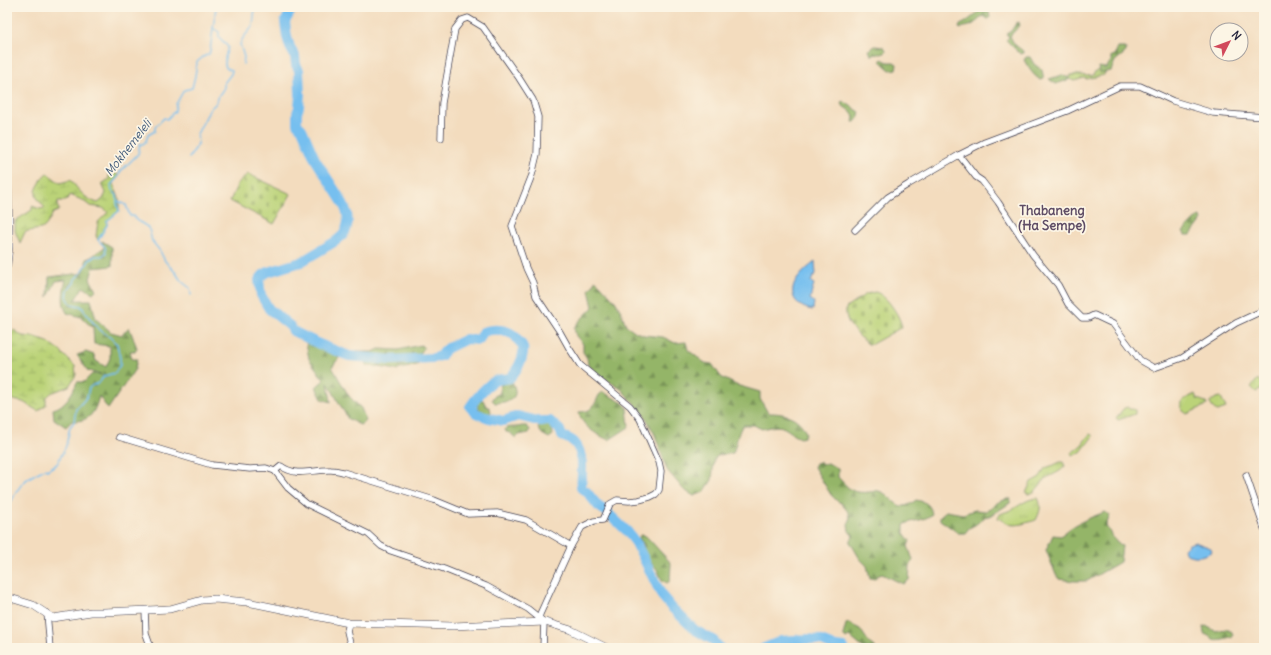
<svg xmlns="http://www.w3.org/2000/svg" width="1271" height="655" font-family="Delius,sans-serif">
<style>
.grass{fill:url(#grass-tufts);stroke:#6e7a5a}
.forest{fill:url(#forest-firs);stroke:#5b6c52}
.wetland{fill:url(#wetland-marsh);stroke:#6e7a5a}
.cemetery{fill:url(#cemetery-stones);stroke:#6e7a5a}
.water{fill:#76bfef;stroke:#4c7095}
.lines{fill:none;stroke-linecap:round;stroke-linejoin:round}
.stream{stroke:#76bfef;stroke-width:1.5}
.river{stroke:#76bfef;stroke-width:10}
.minor-casing{stroke:#413e4f;stroke-width:7}
.tertiary-casing{stroke:#413e4f;stroke-width:8}
.minor{stroke:#fff;stroke-width:5.5}
.tertiary{stroke:#fff;stroke-width:7}
.labels{text-anchor:middle;stroke-width:3.5;stroke-linejoin:round;paint-order:stroke}
.water-label{font-size:12px;font-style:italic;fill:#3f597a;stroke:#fcf5e5}
.quarter-label{font-size:13px;font-weight:bold;fill:#5e4c65;stroke:#fcf5e5}
</style>
<defs>
<pattern id="grass-tufts" width="24" height="20" patternUnits="userSpaceOnUse"><rect width="24" height="20" fill="#bbd378"/><path d="M3 7l-1-3M5 7V3M7 7l1-3M15 17l-1-3M17 17v-4M19 17l1-3" fill="none" stroke="#a0b569"/></pattern>
<pattern id="forest-firs" width="22" height="20" patternUnits="userSpaceOnUse"><rect width="22" height="20" fill="#94b568"/><path d="M5 1l3.5 6h-7zM16 11l3.5 6h-7z" fill="#789357"/></pattern>
<pattern id="wetland-marsh" width="20" height="14" patternUnits="userSpaceOnUse"><rect width="20" height="14" fill="#bbd378"/><path d="M1 5h8M5 5V1M11 12h8M15 12V8" fill="none" stroke="#a0b569"/></pattern>
<pattern id="cemetery-stones" width="16" height="16" patternUnits="userSpaceOnUse"><rect width="16" height="16" fill="#bbd378"/><path d="M2 7V4a2 2 0 0 1 4 0v3zM10 15v-3a2 2 0 0 1 4 0v3z" fill="#a0b569"/></pattern>
</defs>
<rect width="100%" height="100%" fill="#fcf5e5"/>
<filter id="ink" filterUnits="userSpaceOnUse"><feTurbulence type="fractalNoise" baseFrequency=".025" numOctaves="2"/><feDisplacementMap in="SourceGraphic" scale="8" xChannelSelector="R" yChannelSelector="G"/><feConvolveMatrix kernelMatrix="1 2 1 2 8 2 1 2 1" color-interpolation-filters="sRGB"/></filter>
<filter id="wash" filterUnits="userSpaceOnUse"><feTurbulence type="fractalNoise" baseFrequency=".012" numOctaves="4" result="noise"/><feDisplacementMap in="SourceGraphic" scale="16" xChannelSelector="R" yChannelSelector="G"/><feGaussianBlur stdDeviation="0.9" result="paint"/><feColorMatrix in="noise" values="0 0 0 0 0 0 0 0 0 0 0 0 0 0 0 0 0 1.4 0 .05"/><feComposite in="paint" operator="in"/></filter>
<g filter="url(#wash)">
<rect width="100%" height="100%" fill="#f3dcbe"/>
<g class="grass">
<path d="M1099,70L1100,72H1105L1104,75L1087,79L1084,78L1074,81L1070,79L1068,80L1071,75C1077,74 1085,76 1092,76L1096,71Z"/>
<polygon points="1258,379 1264,385 1264,388 1256,392 1251,387"/>
<polygon points="1195,394 1197,399 1206,402 1207,405 1187,414 1182,410 1181,405 1183,400"/>
<path d="M1221,397L1226,408L1218,411C1214,410 1211,407 1210,402L1216,398Z"/>
<polygon points="1128,407 1135,410 1135,414 1118,420 1116,418 1124,408"/>
<path d="M1090,434L1093,436L1081,452L1073,455L1071,454C1074,450 1076,450 1079,447C1084,444 1085,438 1090,434Z"/>
<path d="M1060,462H1063L1065,466C1061,472 1053,474 1047,478C1039,483 1038,493 1028,494L1026,493L1031,482L1040,477L1045,468L1054,465Z"/>
<path d="M1038,498C1042,506 1040,512 1036,520C1029,522 1016,527 1009,524C1005,523 1003,519 998,518L999,515C1003,512 1007,512 1011,510C1021,505 1026,499 1038,498Z"/>
</g>
<g class="forest">
<path d="M982,9L989,12L990,18L988,19L983,16C977,21 972,27 964,27L960,29L959,28L960,25L966,22Z"/>
<polygon points="1019,22 1020,25 1010,36 1014,44 1023,51 1023,53 1020,54 1006,40 1009,37 1006,34 1011,31 1016,23"/>
<polygon points="875,46 884,47 886,50 885,53 871,55 869,50"/>
<polygon points="1118,48 1124,48 1126,49 1126,52 1115,61 1111,71 1099,73 1098,67 1106,68 1111,61 1111,56 1114,55"/>
<path d="M1026,57H1030L1034,64L1042,70L1044,79L1041,80C1034,77 1028,67 1024,60Z"/>
<polygon points="882,59 888,62 894,62 897,64 896,69 890,70 880,61"/>
<polygon points="1062,75 1069,78 1068,80 1056,84 1050,80 1049,79"/>
<path d="M843,101L860,112L859,117L855,122H853L854,117C849,107 845,110 841,103Z"/>
<path d="M1201,217L1202,220L1191,235H1185L1183,231C1190,226 1192,219 1201,217Z"/>
<path d="M102,241L112,247V266L93,268L90,279L96,290L93,293L83,287L75,300H91L96,319L111,332L122,335L129,327L137,348L135,352L130,351L132,359H137L135,369L108,409L99,396C95,411 91,422 72,421L66,427L54,419L53,409C64,407 73,393 77,382H84L92,374H101L88,371L77,355L86,352L94,355L96,361L106,367L110,358V346L94,344L93,328L81,317L67,313C61,303 63,291 66,280L56,281L48,297L49,277L83,273L86,265V259C94,257 97,251 104,248Z"/>
<path d="M595,280L600,284L615,301L620,309L626,325L636,332L644,335L663,337L675,343L686,342L688,350L705,363L712,364L721,377L736,385L760,392V399L768,413C785,413 799,416 806,433L804,437L800,438C781,427 785,423 762,429L753,425H743C737,433 737,443 733,453L719,455L714,459L712,480L704,492L694,496L684,490L667,470L655,435L644,414L621,389L601,376L588,365L587,358L583,352V344L576,336L574,328C580,319 586,315 593,307L589,290L594,284Z"/>
<polygon points="306,342 330,350 339,358 332,367 349,396 361,408 366,421 360,425 348,419 328,383 331,402 322,399 316,387 324,380 309,359"/>
<polygon points="421,345 424,348 419,355 421,362 417,365 397,370 366,365 366,361 368,360 369,356 355,354 356,352 373,352 379,349 398,350"/>
<path d="M510,381H512C520,398 512,402 495,403L492,400L493,397L500,393V385Z"/>
<path d="M603,392L623,403L627,407L629,427L609,440C597,435 581,426 579,412C592,412 594,406 599,395Z"/>
<polygon points="477,400 483,400 486,406 490,408 491,412 488,415 479,409 476,403"/>
<polygon points="544,423 549,424 552,428 553,435 549,438 542,434 538,428 539,425"/>
<path d="M522,426H527L530,430L529,433L519,435L516,438L510,433L506,432L505,429C510,426 516,428 522,426Z"/>
<path d="M820,462L821,465L828,463L838,469V477C849,489 852,494 870,492C873,492 876,490 879,491C895,496 896,516 916,500C926,502 930,504 932,514C924,522 913,519 904,525V533L910,541L908,546L913,560L910,566L909,580L903,584L882,574L877,576L875,579L870,578L867,566L860,559L850,542L853,536L849,531L848,524L850,520L849,513L841,503L837,501L831,495L814,467L816,463Z"/>
<path d="M1007,499H1011L1010,503L992,515L985,517L975,525L969,528L965,533H958C951,528 946,524 940,520V516L946,511L963,514L975,510L986,511L992,508L995,504L1001,501Z"/>
<path d="M1105,512L1110,515L1106,526L1113,538L1122,546L1120,562L1087,581H1074L1059,579L1056,575L1046,550L1053,535L1061,536C1073,524 1089,518 1105,512Z"/>
<polygon points="640,535 646,536 671,563 670,581 667,583 662,580 657,569 646,559 643,544 639,538"/>
<polygon points="848,623 860,629 870,644 876,648 863,648 849,636 846,638 843,635 846,624"/>
<path d="M1206,626L1215,631L1226,629L1232,632L1233,636C1228,638 1218,641 1213,639C1210,637 1208,635 1204,634L1203,627Z"/>
</g>
<g class="wetland">
<path d="M112,171L119,176L113,183L119,198V211L107,221V225L98,240L96,236L98,222L108,212L103,208L90,206L82,200L70,195L68,197L67,200L65,201H58L57,206L59,209L58,211L53,213C43,233 45,227 25,232L20,243L15,231V221L32,210V206L40,209L45,208C37,198 32,195 40,183C42,178 43,176 47,173L60,183L71,180C78,190 86,200 98,203L103,199L106,193L102,184L109,179V174Z"/>
<polygon points="14,330 22,336 33,337 48,342 59,350 75,366 76,375 69,386 51,393 46,398 46,405 38,411 23,402 13,400 7,395 7,361 9,334"/>
</g>
<g class="cemetery">
<polygon points="248,174 291,194 274,224 230,201 238,183"/>
<path d="M875,292C886,294 900,316 902,327L872,344H868C858,335 844,324 846,308L866,294Z"/>
</g>
<g class="water">
<path d="M815,262L816,274L813,277L811,282L814,284L810,299L814,302L813,310C806,309 801,307 796,301C785,287 804,270 815,262Z"/>
<path d="M1195,542L1211,548L1212,551C1205,557 1193,558 1185,553L1184,549L1189,544Z"/>
</g>
<g class="lines">
<g class="stream">
<polyline points="243,64 244,57 240,44 243,38 253,26 255,7"/>
<path d="M189,158L198,144L197,134L210,109L216,103L217,98L224,88V83L231,74L232,70L226,68C223,60 226,54 228,47L219,37V32L213,28"/>
<polyline points="118,201 126,205 130,216 133,216 136,220 146,226 149,229 152,241 160,251 165,261 176,273 181,281 190,288 191,295"/>
<path d="M7,507C13,501 14,494 19,488C24,479 36,473 45,469L47,470L57,464L66,446L70,427L74,422L76,409L87,397L89,388L93,385L99,383L104,376L115,373L120,365V358L117,344L111,338L100,330L91,320L81,306L71,304L67,297L68,290L74,283L75,279L81,273L90,259L95,256H102L106,253L105,247L98,240L107,225V221L119,211L117,203V195L112,191L111,185L119,176L120,172L138,154L140,144H143L146,141L148,135L155,131V127L164,118L167,119L175,111L176,104L184,90L192,88L195,76L197,62L203,57L209,54L210,51L216,7"/>
</g>
<g class="river">
<path d="M293,7L285,22L287,37L290,47L295,56L296,65L299,70L300,94L299,107L297,113V124L302,129L315,159L343,203L347,213L348,222L346,230L343,235L336,241L301,262L268,272L263,275L259,280L260,288L261,295L269,309L290,326L293,331L319,344L349,356L391,360L433,358L441,356L446,349L466,339L479,340L483,332C493,328 508,329 516,337C517,339 518,341 520,342C523,346 524,348 523,353C522,363 516,371 510,378C505,379 501,379 497,380C488,383 475,399 470,407L476,413L485,417L503,421L518,416L538,421H550L560,430L562,436C566,438 571,439 574,442C585,454 582,473 581,488L587,492L598,506L607,512L627,531L636,543L662,596L672,608L695,630L713,640L720,648"/>
<polyline points="764,648 781,641 808,639 819,640 836,647 844,648"/>
</g>
</g>
</g>
<g filter="url(#ink)">
<g class="lines">
<g class="minor-casing">
<g id="minor">
<polyline points="441,138 442,103 455,29 462,20 468,18 483,27 519,78 533,100 538,117 537,154 532,175 512,226 526,268 533,283 536,296 560,332 569,348 580,365 630,406 640,419 659,462 661,471 659,490 656,494 650,497 639,500 629,501 617,500 610,504 603,520 594,521 582,527 571,546 540,614 539,618"/>
<polyline points="959,155 976,177 982,181 998,202 1033,255 1058,285 1068,304 1082,318 1088,318 1094,315 1113,324 1140,360 1154,368 1182,358 1236,323 1264,310"/>
<polyline points="855,230 888,197 909,184 959,155 985,142 1067,111 1120,86 1140,86 1173,101 1213,113 1264,117"/>
<polyline points="119,437 212,465 250,469 266,468 275,471 288,488 307,504 368,534 381,546 391,551 444,569 486,586 528,609 544,622 543,648"/>
<path d="M275,471L281,466C297,478 313,469 331,470C335,470 339,471 343,472L434,500L468,514L497,513L526,520L571,546"/>
<polyline points="1246,475 1264,528"/>
<polyline points="145,610 146,634 151,648"/>
<polyline points="47,613 50,648"/>
<polyline points="349,623 347,631 351,648"/>
</g>
</g>
<g class="tertiary-casing">
<g id="tertiary">
<polyline points="7,122 9,246 7,265"/>
<polyline points="7,597 33,605 53,618 91,612 104,612 170,609 202,600 215,599 247,602 349,623 453,626 545,622 571,630 607,648"/>
</g>
</g>
<use href="#minor" class="minor"/>
<use href="#tertiary" class="tertiary"/>
</g>
</g>
<g class="labels">
<g class="water-label">
<text transform="translate(128 148) rotate(-52)" y="4">Mokhemeleli</text>
</g>
<g class="quarter-label">
<text x="1052" y="215">Thabaneng<tspan x="1052" dy="15">(Ha Sempe)</tspan></text>
</g>
</g>
<rect width="1271" height="655" fill="none" stroke="#fcf5e5" stroke-width="24"/>
<g transform="translate(1229 42) rotate(48)"><circle r="19" fill="#fcf5e5" stroke="#a5a1a1"/>
<path d="M0-3L7 15L0 10L-7 15Z" fill="#d1495b"/>
<text y="-6" font-size="11" font-weight="bold" text-anchor="middle" fill="#22223b">N</text>
</g>
</svg>
